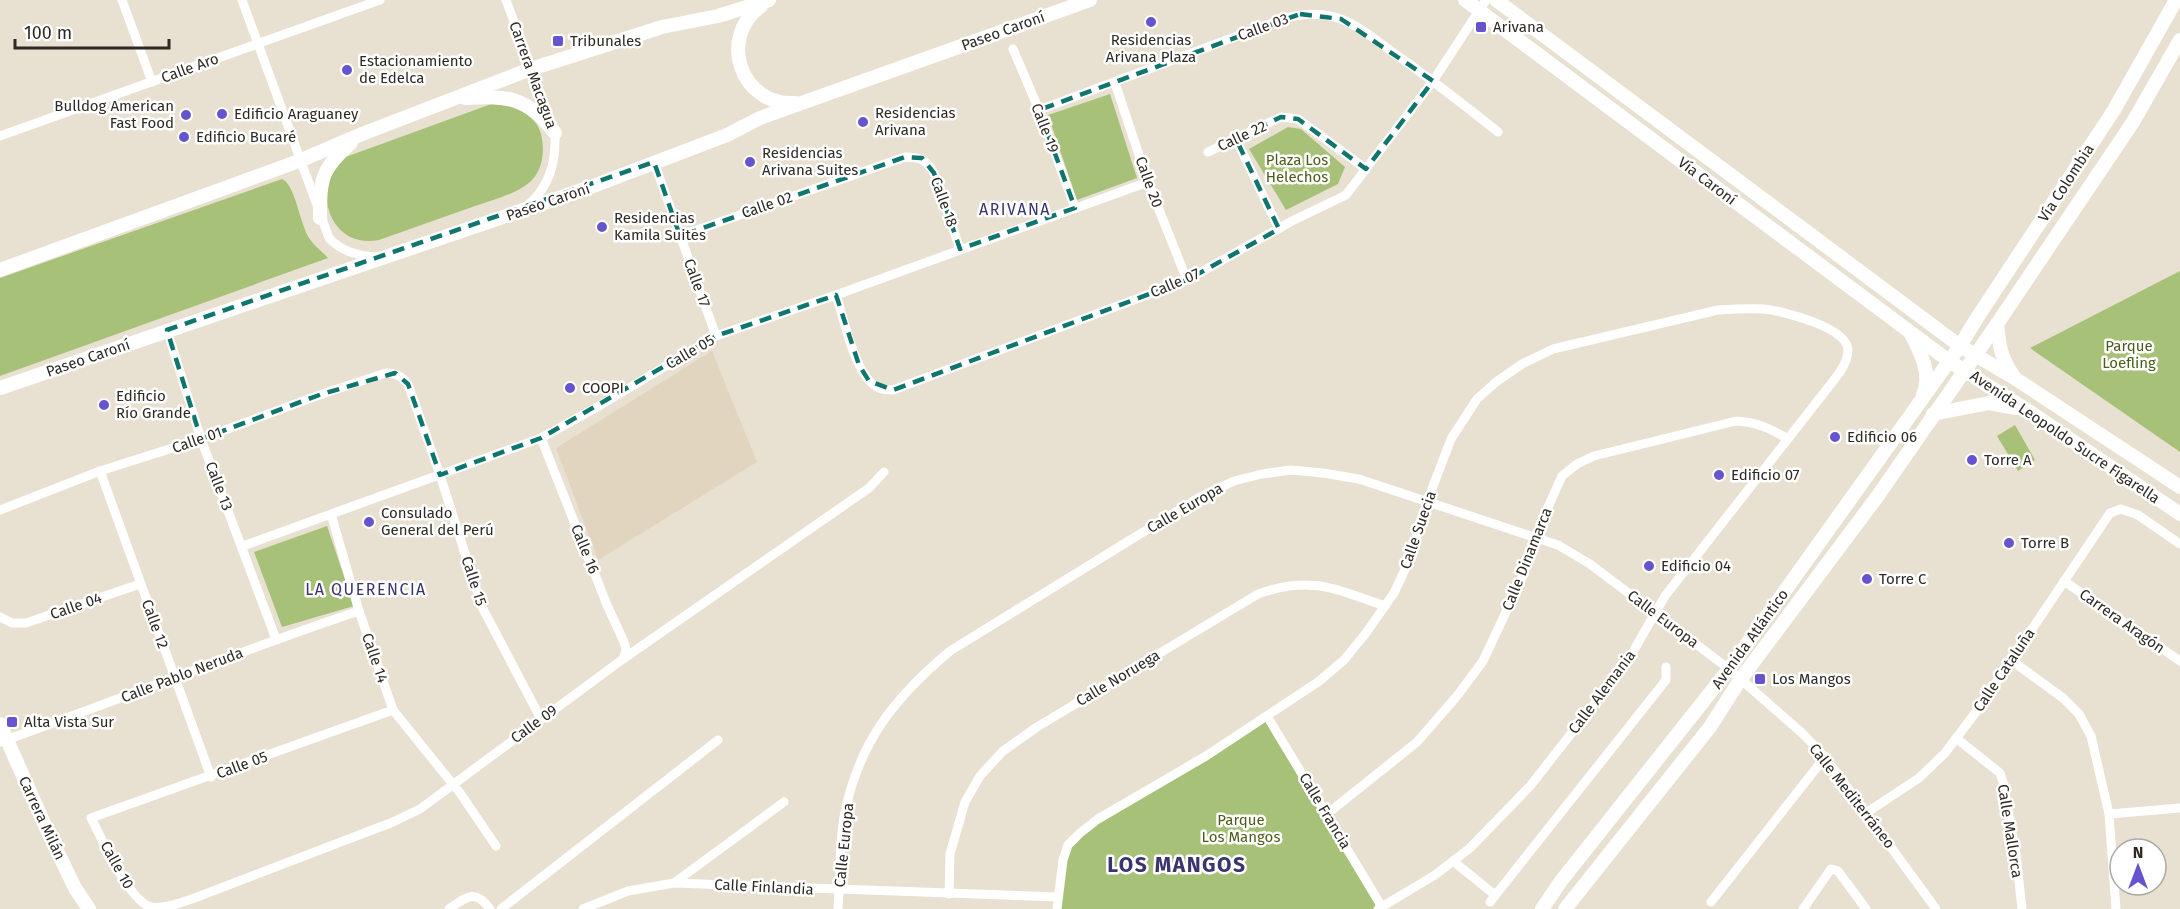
<svg xmlns="http://www.w3.org/2000/svg" width="2180" height="909" font-family="'Fira Sans',sans-serif">
<style>
.built{fill:#e1d5bf}
.green{fill:#a8c179}
.lines{fill:none;stroke-linecap:round;stroke-linejoin:round}
.street{stroke:#fff;stroke-width:9}
.secondary{stroke:#fff;stroke-width:14}
.marked{fill:none;stroke:#0f766e;stroke-width:4.5;stroke-dasharray:12 8;stroke-linejoin:round}
.poi-dot{fill:#6554cd;stroke:#fff;stroke-width:2}
.labels{text-anchor:middle;stroke-width:5;stroke-linejoin:round;paint-order:stroke}
.street-label{font-size:15px;fill:#2d2a24;stroke:#fff}
.poi-label{font-size:15px;fill:#2d2a24;stroke:#fff;text-anchor:start}
.park-label{font-size:15px;fill:#4a5e19;stroke:#fff}
.neighbourhood-label{font-size:16px;letter-spacing:1.5px;fill:#3a346f;stroke:#fff}
.district-label{font-size:21px;font-weight:bold;letter-spacing:1.5px;fill:#3a346f;stroke:#fff}
</style>
<rect width="100%" height="100%" fill="#e8e0d1"/>
<polygon class="built" points="712,351 757,462 598,560 556,448"/>
<g class="green">
<polygon points="1110,94 1137,178 1077,200 1048,115"/>
<path d="M494,103C514,107 535,112 541,134C545,151 543,170 530,182C516,194 493,200 475,206C443,217 411,229 379,240C340,248 319,211 329,177C331,170 338,164 343,158Z"/>
<polygon points="1288,127 1301,129 1345,167 1338,184 1286,210 1249,149"/>
<path d="M282,179C295,184 300,224 309,238C314,246 323,252 328,258L0,376V278Z"/>
<polygon points="2180,271 2180,452 2030,348"/>
<polygon points="2015,425 2035,460 2018,471 1997,436"/>
<polygon points="327,526 354,606 282,627 254,552"/>
<polygon points="1267,716 1378,909 1057,909 1063,860 1080,833"/>
</g>
<g class="lines">
<g class="street">
<polyline points="122,0 152,82"/>
<path d="M242,0L329,238C342,252 359,256 378,257"/>
<path d="M506,0L555,133C556,162 550,187 527,206"/>
<polyline points="1013,49 1039,110 1075,208"/>
<polyline points="1115,83 1148,182 1187,280"/>
<path d="M1039,110L1283,19C1302,13 1321,12 1341,19C1359,26 1376,40 1391,51C1428,77 1463,104 1498,132"/>
<polyline points="0,136 380,0"/>
<polyline points="1236,139 1279,229"/>
<polyline points="1208,152 1281,117 1298,119 1366,169"/>
<polyline points="654,162 716,336"/>
<path d="M680,236L905,157C921,157 926,160 934,173L960,249"/>
<path d="M836,295C844,318 855,378 879,388C883,390 889,390 893,390L1187,280L1292,221L1346,195L1433,81L1486,0"/>
<polyline points="167,330 201,439 276,639"/>
<polyline points="541,438 607,605 624,642 626,650 623,659"/>
<polyline points="100,471 211,777"/>
<path d="M0,510L100,471L201,439L322,394L386,373C396,373 401,376 408,384L440,475L482,607L541,719"/>
<polyline points="331,514 359,611 393,710 460,793 496,846"/>
<polyline points="243,546 541,438 599,406 716,336 836,295 1148,182"/>
<polyline points="2064,581 2180,661"/>
<polyline points="0,617 12,623 26,623 140,584"/>
<polyline points="2011,660 2063,698 2079,714 2091,736 2109,814 2116,909"/>
<path d="M393,710L91,818C102,839 129,901 151,907C164,909 179,903 192,899L393,822L420,809L623,659L869,488L884,472"/>
<polyline points="1267,716 1382,907"/>
<polyline points="1956,738 2000,773 2003,782 2016,854 2022,909"/>
<path d="M0,742C120,700 238,651 359,611"/>
<polyline points="1866,813 1919,778 1945,753 1979,708 2110,513 2121,509 2138,515 2180,544"/>
<path d="M1327,814L1417,742L1457,696L1483,661L1521,580L1545,514L1562,476L1577,464L1594,456L1736,421C1757,422 1771,429 1788,439"/>
<polyline points="2109,814 2180,808"/>
<polyline points="1453,861 1495,895"/>
<polyline points="674,883 784,802"/>
<path d="M949,894L950,854L965,802L980,776L1003,751L1037,727L1258,594C1311,575 1335,589 1385,606"/>
<polyline points="1490,902 1666,680 1666,667"/>
<polyline points="1711,902 1825,757"/>
<path d="M449,909C466,897 475,888 490,909"/>
<polyline points="501,909 718,740"/>
<polyline points="583,909 628,891 674,883 1058,897"/>
<path d="M838,909C840,879 839,847 844,817C858,743 894,698 950,651L1200,497L1234,481L1262,474L1291,470L1323,473L1359,479L1558,545L1590,564L1729,669L1802,733L1825,757L1936,909"/>
<path d="M1057,909L1063,860L1068,845L1080,833L1098,819L1206,756L1318,682L1344,660L1366,633L1394,593L1408,563L1427,502L1451,439L1477,399L1496,382L1522,364L1553,349L1718,310C1733,309 1749,308 1764,309C1783,311 1847,327 1848,350C1848,366 1832,382 1823,394L1665,596L1627,662L1531,785L1470,848L1435,875L1378,909"/>
<polyline points="1803,909 1831,869 1838,871 1866,909"/>
</g>
<g class="secondary">
<polyline points="1465,0 1949,361 2033,414 2180,514"/>
<polyline points="1496,0 1960,346 2016,379 2180,487"/>
<path d="M761,6C717,38 741,106 795,103"/>
<path d="M465,98C509,96 526,96 555,133"/>
<path d="M320,218C320,179 321,169 351,143"/>
<polyline points="0,270 299,161 362,134 531,69 662,27 718,16 769,0"/>
<path d="M1997,324C1999,344 2001,359 2013,375"/>
<path d="M1911,334C1921,353 1932,374 1923,395"/>
<polyline points="0,388 588,188 727,135 760,118 1090,0"/>
<polyline points="1933,414 1989,403 2016,408"/>
<polyline points="0,724 47,830 75,888 89,909"/>
<polyline points="1542,909 1561,881 1729,669 1960,346 1977,318 2114,110 2176,0"/>
<polyline points="1565,909 1710,727 1740,680 1877,497 1997,324 2133,122 2180,40"/>
</g>
</g>
<path class="marked" d="M1300,14L1341,19L1433,81L1366,169L1298,119L1281,117L1236,139L1279,229L1187,280L893,390L869,381L859,365L836,295L716,336L541,438L440,475L408,384L395,373L322,394L201,439L167,330L654,162L680,236L905,157L922,158L934,173L960,249L1075,208L1039,110Z"/>
<g class="poi-dot">
<circle cx="1151" cy="22" r="6"/>
<rect x="1475" y="21" width="12" height="12" rx="3"/>
<rect x="552" y="35" width="12" height="12" rx="3"/>
<circle cx="347" cy="70" r="6"/>
<circle cx="222" cy="114" r="6"/>
<circle cx="186" cy="115" r="6"/>
<circle cx="863" cy="122" r="6"/>
<circle cx="184" cy="137" r="6"/>
<circle cx="750" cy="162" r="6"/>
<circle cx="602" cy="227" r="6"/>
<circle cx="570" cy="388" r="6"/>
<circle cx="104" cy="405" r="6"/>
<circle cx="1835" cy="437" r="6"/>
<circle cx="1972" cy="460" r="6"/>
<circle cx="1719" cy="475" r="6"/>
<circle cx="369" cy="522" r="6"/>
<circle cx="2009" cy="543" r="6"/>
<circle cx="1649" cy="566" r="6"/>
<circle cx="1867" cy="579" r="6"/>
<rect x="1754" y="673" width="12" height="12" rx="3"/>
<rect x="6" y="716" width="12" height="12" rx="3"/>
</g>
<g class="labels">
<g class="street-label">
<text transform="translate(1263 27) rotate(-20)" y="5">Calle 03</text>
<text transform="translate(1003 31) rotate(-20)" y="5">Paseo Caroní</text>
<text transform="translate(190 68) rotate(-20)" y="5">Calle Aro</text>
<text transform="translate(533 75) rotate(70)" y="5">Carrera Macagua</text>
<text transform="translate(1045 128) rotate(69)" y="5">Calle 19</text>
<text transform="translate(1242 136) rotate(-25)" y="5">Calle 22</text>
<text transform="translate(1707 181) rotate(37)" y="5">Vía Caroní</text>
<text transform="translate(1149 182) rotate(70)" y="5">Calle 20</text>
<text transform="translate(2066 183) rotate(-57)" y="5">Vía Colombia</text>
<text transform="translate(548 202) rotate(-19)" y="5">Paseo Caroní</text>
<text transform="translate(944 202) rotate(70)" y="5">Calle 18</text>
<text transform="translate(767 205) rotate(-19)" y="5">Calle 02</text>
<text transform="translate(697 283) rotate(70)" y="5">Calle 17</text>
<text transform="translate(1175 283) rotate(-23)" y="5">Calle 07</text>
<text transform="translate(690 352) rotate(-30)" y="5">Calle 05</text>
<text transform="translate(88 358) rotate(-19)" y="5">Paseo Caroní</text>
<text transform="translate(2065 437) rotate(34)" y="5">Avenida Leopoldo Sucre Figarella</text>
<text transform="translate(197 440) rotate(-19)" y="5">Calle 01</text>
<text transform="translate(219 486) rotate(69)" y="5">Calle 13</text>
<text transform="translate(1185 508) rotate(-30)" y="5">Calle Europa</text>
<text transform="translate(1418 530) rotate(-71)" y="5">Calle Suecia</text>
<text transform="translate(585 549) rotate(68)" y="5">Calle 16</text>
<text transform="translate(1527 559) rotate(-68)" y="5">Calle Dinamarca</text>
<text transform="translate(474 581) rotate(72)" y="5">Calle 15</text>
<text transform="translate(76 606) rotate(-19)" y="5">Calle 04</text>
<text transform="translate(1663 619) rotate(37)" y="5">Calle Europa</text>
<text transform="translate(2122 621) rotate(35)" y="5">Carrera Aragón</text>
<text transform="translate(155 624) rotate(70)" y="5">Calle 12</text>
<text transform="translate(1750 639) rotate(-54)" y="5">Avenida Atlántico</text>
<text transform="translate(375 658) rotate(71)" y="5">Calle 14</text>
<text transform="translate(2004 670) rotate(-56)" y="5">Calle Cataluña</text>
<text transform="translate(182 675) rotate(-21)" y="5">Calle Pablo Neruda</text>
<text transform="translate(1118 678) rotate(-31)" y="5">Calle Noruega</text>
<text transform="translate(1602 692) rotate(-53)" y="5">Calle Alemania</text>
<text transform="translate(534 724) rotate(-36)" y="5">Calle 09</text>
<text transform="translate(242 765) rotate(-20)" y="5">Calle 05</text>
<text transform="translate(1852 796) rotate(52)" y="5">Calle Mediterráneo</text>
<text transform="translate(1325 811) rotate(59)" y="5">Calle Francia</text>
<text transform="translate(42 818) rotate(65)" y="5">Carrera Milán</text>
<text transform="translate(2010 831) rotate(81)" y="5">Calle Mallorca</text>
<text transform="translate(844 845) rotate(-84)" y="5">Calle Europa</text>
<text transform="translate(117 865) rotate(61)" y="5">Calle 10</text>
<text transform="translate(764 887) rotate(3)" y="5">Calle Finlandia</text>
</g>
<g class="poi-label">
<text x="1493" y="32">Arivana</text>
<text x="1151" y="45" text-anchor="middle">Residencias<tspan x="1151" dy="17">Arivana Plaza</tspan></text>
<text x="570" y="46">Tribunales</text>
<text x="359" y="66">Estacionamiento<tspan x="359" dy="17">de Edelca</tspan></text>
<text x="174" y="111" text-anchor="end">Bulldog American<tspan x="174" dy="17">Fast Food</tspan></text>
<text x="875" y="118">Residencias<tspan x="875" dy="17">Arivana</tspan></text>
<text x="234" y="119">Edificio Araguaney</text>
<text x="196" y="142">Edificio Bucaré</text>
<text x="762" y="158">Residencias<tspan x="762" dy="17">Arivana Suites</tspan></text>
<text x="614" y="223">Residencias<tspan x="614" dy="17">Kamila Suites</tspan></text>
<text x="582" y="393">COOPI</text>
<text x="116" y="401">Edificio<tspan x="116" dy="17">Río Grande</tspan></text>
<text x="1847" y="442">Edificio 06</text>
<text x="1984" y="465">Torre A</text>
<text x="1731" y="480">Edificio 07</text>
<text x="381" y="518">Consulado<tspan x="381" dy="17">General del Perú</tspan></text>
<text x="2021" y="548">Torre B</text>
<text x="1661" y="571">Edificio 04</text>
<text x="1879" y="584">Torre C</text>
<text x="1772" y="684">Los Mangos</text>
<text x="24" y="727">Alta Vista Sur</text>
</g>
<g class="park-label">
<text x="1297" y="165">Plaza Los<tspan x="1297" dy="17">Helechos</tspan></text>
<text x="2129" y="351">Parque<tspan x="2129" dy="17">Loefling</tspan></text>
<text x="1241" y="825">Parque<tspan x="1241" dy="17">Los Mangos</tspan></text>
</g>
<g class="neighbourhood-label">
<text x="1015" y="215">ARIVANA</text>
<text x="366" y="595">LA QUERENCIA</text>
</g>
<g class="district-label">
<text x="1177" y="872">LOS MANGOS</text>
</g>
</g>
<g transform="translate(2138 867)"><circle r="28" fill="#ffffff" stroke="#abaaa7" stroke-width="1.5"/>
<path d="M0-4.5L10 22L0 15L-10 22Z" fill="#6554cd"/>
<text y="-9" font-size="16" font-weight="bold" text-anchor="middle" fill="#2d2a24">N</text>
</g>
<path d="M15 39v9h154v-9" fill="none" stroke="#2d2a24" stroke-width="3"/>
<text x="24" y="39" font-size="18" fill="#2d2a24" stroke="#ffffff" stroke-width="4.5" paint-order="stroke">100 m</text>
</svg>
